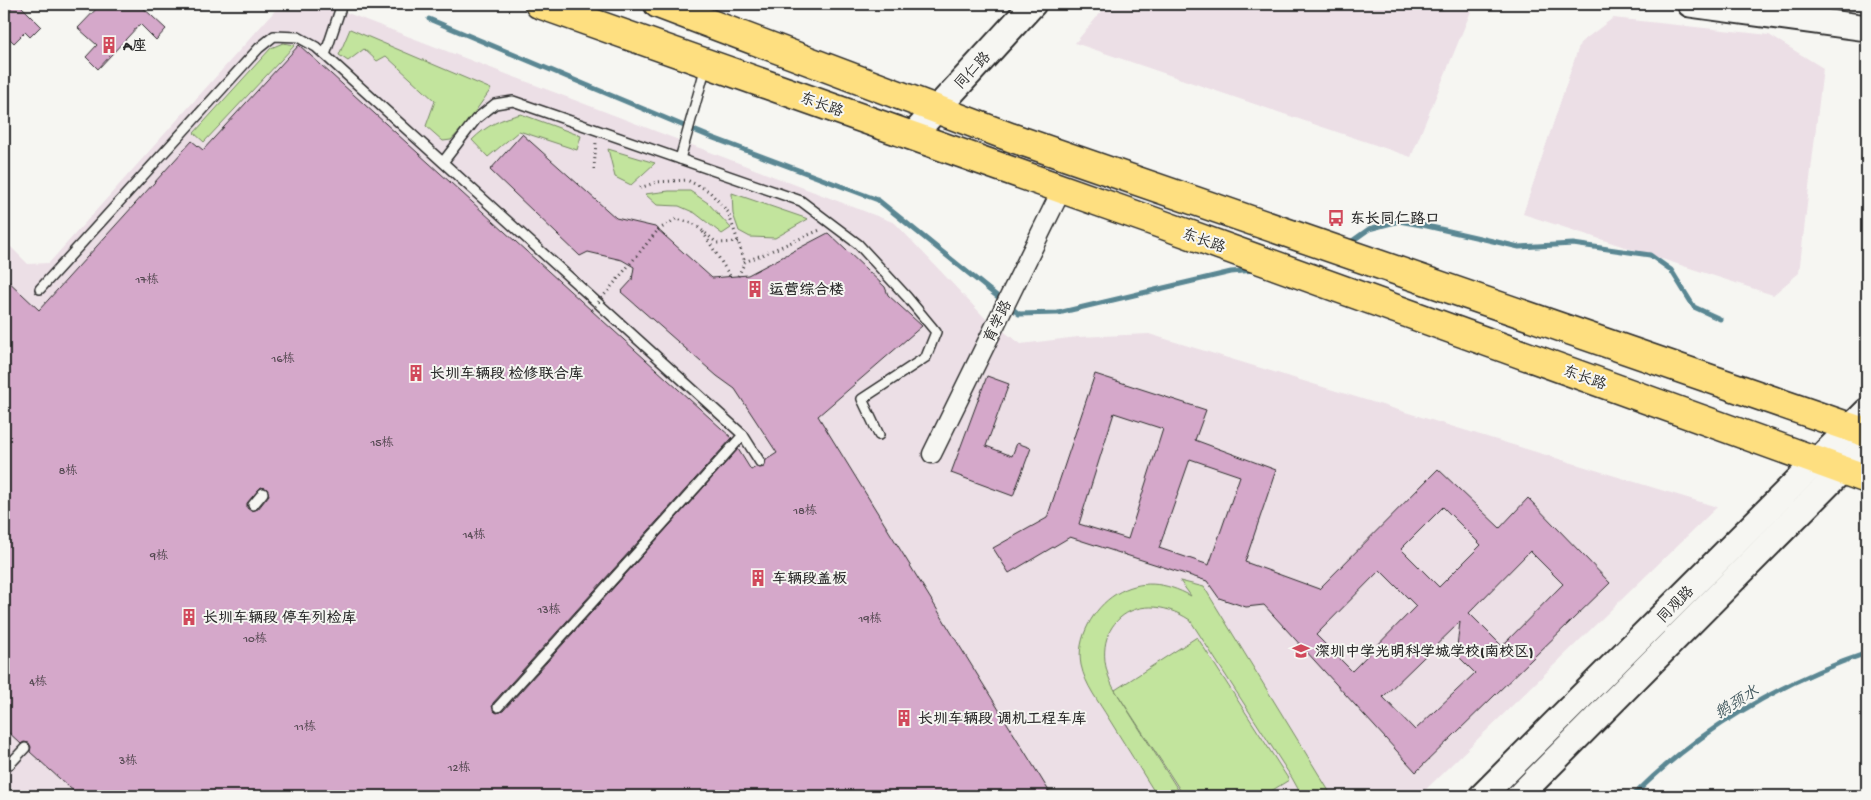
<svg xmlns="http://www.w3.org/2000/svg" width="1871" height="800" font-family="'Gochi Hand','LXGW WenKai TC',sans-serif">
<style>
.built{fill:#ecdfe6}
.green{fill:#c2e49d;stroke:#768864}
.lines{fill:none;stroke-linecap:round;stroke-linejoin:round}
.stream{stroke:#5a8793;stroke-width:5}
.building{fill:#d5a8ca;stroke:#2b2b2b;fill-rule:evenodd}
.lane-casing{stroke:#2b2b2b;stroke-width:12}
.street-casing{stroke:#2b2b2b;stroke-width:21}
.secondary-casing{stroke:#2b2b2b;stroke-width:29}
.primary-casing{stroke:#2b2b2b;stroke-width:31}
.path{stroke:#2b2b2b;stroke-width:3;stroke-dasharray:1 4;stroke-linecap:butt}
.lane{stroke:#f6f6f2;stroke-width:9}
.street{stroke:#f6f6f2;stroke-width:18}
.secondary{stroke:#f6f6f2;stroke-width:25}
.primary{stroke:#fedf80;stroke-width:28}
.path-bridge{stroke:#2b2b2b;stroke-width:3;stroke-dasharray:1 4;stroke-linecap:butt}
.labels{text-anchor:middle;stroke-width:4;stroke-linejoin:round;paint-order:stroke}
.number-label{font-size:12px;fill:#564a53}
.poi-label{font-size:15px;font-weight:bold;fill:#2b2b2b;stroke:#f6f6f2;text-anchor:start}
.street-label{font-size:15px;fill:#2b2b2b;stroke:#f6f6f2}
.water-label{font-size:16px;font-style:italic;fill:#43595f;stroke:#f6f6f2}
</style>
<rect width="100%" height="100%" fill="#f6f6f2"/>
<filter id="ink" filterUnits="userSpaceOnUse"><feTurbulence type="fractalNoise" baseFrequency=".02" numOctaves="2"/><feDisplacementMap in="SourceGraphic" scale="10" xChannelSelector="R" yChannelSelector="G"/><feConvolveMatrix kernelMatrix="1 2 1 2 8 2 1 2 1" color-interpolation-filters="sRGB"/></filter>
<g filter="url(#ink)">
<g class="built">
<polygon points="281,4 324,4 895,223 984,317 1021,344 1078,337 1149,334 1717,507 1419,796 20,796 4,781 4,240 28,264 49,263"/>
<polygon points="1108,4 1474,4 1411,157 1075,43"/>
<polygon points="1613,18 1769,35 1823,68 1799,273 1773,295 1523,214 1580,43"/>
</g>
<g class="green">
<polygon points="350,29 491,89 467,123 451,140 443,141 426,126 435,101 386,56 377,61 364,49 348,61 339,55"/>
<polygon points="283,43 295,45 204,142 194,133 271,48"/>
<path d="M521,114L581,136L577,150L519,131L488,157L472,140C487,125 501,119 521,114Z"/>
<polygon points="608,149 655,163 631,185 615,177"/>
<polygon points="669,191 690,191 708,203 731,228 722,234 695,213 679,206 657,205 645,194"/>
<polygon points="732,193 808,219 775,238 750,237 739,231 733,214"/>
<path d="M1180,581L1204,587L1332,796H1302L1292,778L1190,620C1135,584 1084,628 1113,687L1182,796H1157C1141,770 1125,745 1109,719C1099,702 1085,685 1081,665C1076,639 1093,608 1116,594C1141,579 1165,582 1191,596Z"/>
<polygon points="1197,637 1289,780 1263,796 1184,796 1115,690"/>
</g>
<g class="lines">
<g class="stream">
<polyline points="429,19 708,136 878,200 1003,301"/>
<polyline points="1348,244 1369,229 1399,221 1427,226 1519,247 1573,244 1650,255 1671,270 1694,307 1720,319"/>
<polyline points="1009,306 1019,314 1058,313 1231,272 1255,270"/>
<path d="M1633,796C1697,731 1780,682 1867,653"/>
</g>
</g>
<g class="building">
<polygon points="15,4 19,4 41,26 30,37 25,32 14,43 4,33 4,16"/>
<polygon points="101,4 139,4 166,29 156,40 140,24 98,69 86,57 97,45 78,28"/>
<path d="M299,45L732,438L493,703L492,706L494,711L497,713L503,711L738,449L751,470L756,467L760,468L764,467L766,460L777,453L735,389L717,376L621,292L632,280L634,267L622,260L588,252L580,256L490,170L522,134L616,218L655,227L712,278L748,275L828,233L885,287L888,295L922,326L818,416L1052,796H79L30,752L31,747L29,743L24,742L21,744L4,728V277L39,310L192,141L203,150ZM261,487L267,489L269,495L258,509L251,511L247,508V503Z"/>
<path d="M1095,374L1206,410L1195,440L1276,470L1245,562L1319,589L1438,469L1500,528L1528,498L1610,583L1416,772L1264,605L1246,607L1219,598L1207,581L1070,537L1009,573L993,548L1047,518ZM1114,413L1163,429L1128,539L1079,524ZM1190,459L1240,476L1209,565L1159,548ZM1443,507L1481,545L1439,587L1401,549ZM1530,551L1563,584L1502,646L1469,613ZM1380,570L1416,606L1352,671L1316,635ZM1460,622L1456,654L1475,673L1415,730L1383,697Z"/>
<polygon points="987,376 1009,384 986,446 1012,456 1017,443 1031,448 1013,496 951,473"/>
</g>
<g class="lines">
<g class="lane-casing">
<g id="lane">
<polyline points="325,55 342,4"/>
<polyline points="680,159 706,66"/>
<polyline points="443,162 476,119 495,104 513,101 801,201 858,244 907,297 936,332 926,357 862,399 879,435"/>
<polyline points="40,289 259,48 274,36 298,37 316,47 743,435 498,707"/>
<polyline points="743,435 760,462"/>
<polyline points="253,505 263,493"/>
<polyline points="10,764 25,748"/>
</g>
</g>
<g class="street-casing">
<polyline id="street" points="932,454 1062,189"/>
</g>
<g class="secondary-casing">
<g id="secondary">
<polyline points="1690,4 1867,28"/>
<polyline points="912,136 1033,4"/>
<polyline points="1482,796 1867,411"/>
<polyline points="1519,796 1867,445"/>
</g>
</g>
<g class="primary-casing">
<g id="primary">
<polyline points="539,4 1147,219 1867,479"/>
<polyline points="658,4 1010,137 1867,433"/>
</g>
</g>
<g class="path">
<polyline points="594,169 596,142"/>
<polyline points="640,188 657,182 687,180 709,191 728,212 745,262"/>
<polyline points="658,230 676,219 693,223 717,243 738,242"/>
<polyline points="703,232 730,276"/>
<polyline points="738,276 745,262 820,230"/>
</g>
<use href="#lane" class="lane"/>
<use href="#street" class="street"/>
<use href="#secondary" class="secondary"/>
<use href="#primary" class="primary"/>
<polyline class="path-bridge" points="592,310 658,230"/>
</g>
</g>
<defs>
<g id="building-bare" transform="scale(1.35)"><path d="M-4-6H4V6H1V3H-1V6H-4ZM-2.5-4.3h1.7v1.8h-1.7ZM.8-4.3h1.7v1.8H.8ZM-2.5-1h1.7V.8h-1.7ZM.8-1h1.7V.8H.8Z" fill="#d1495b" stroke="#f6f6f2" stroke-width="2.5" paint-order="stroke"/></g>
<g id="bus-bare" transform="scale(1.35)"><path d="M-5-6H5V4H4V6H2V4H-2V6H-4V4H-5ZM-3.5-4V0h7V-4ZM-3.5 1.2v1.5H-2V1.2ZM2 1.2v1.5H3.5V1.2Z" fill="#d1495b" stroke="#f6f6f2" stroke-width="2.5" paint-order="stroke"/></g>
<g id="school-bare" transform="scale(1.35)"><path d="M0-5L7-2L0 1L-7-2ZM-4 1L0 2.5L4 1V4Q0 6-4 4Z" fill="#d1495b" stroke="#f6f6f2" stroke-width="2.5" paint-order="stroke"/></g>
</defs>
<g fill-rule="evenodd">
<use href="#building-bare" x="109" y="45"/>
<use href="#bus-bare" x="1336" y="218"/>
<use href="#building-bare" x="755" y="289"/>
<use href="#building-bare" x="416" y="373"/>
<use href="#building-bare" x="758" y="578"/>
<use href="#building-bare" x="189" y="617"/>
<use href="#school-bare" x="1301" y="651"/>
<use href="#building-bare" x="904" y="718"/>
</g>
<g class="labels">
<g class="number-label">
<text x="147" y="283">17栋</text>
<text x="283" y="362">16栋</text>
<text x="382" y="446">15栋</text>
<text x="68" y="474">8栋</text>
<text x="805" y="514">18栋</text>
<text x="474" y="538">14栋</text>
<text x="159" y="559">9栋</text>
<text x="549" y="613">13栋</text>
<text x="870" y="622">19栋</text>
<text x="255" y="642">10栋</text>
<text x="38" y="685">4栋</text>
<text x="305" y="730">11栋</text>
<text x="128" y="764">3栋</text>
<text x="459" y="771">12栋</text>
</g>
<g class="poi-label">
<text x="123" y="50">A座</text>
<text x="1350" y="223">东长同仁路口</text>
<text x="769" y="294">运营综合楼</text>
<text x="430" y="378">长圳车辆段 检修联合库</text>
<text x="772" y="583">车辆段盖板</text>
<text x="203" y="622">长圳车辆段 停车列检库</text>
<text x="1315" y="656">深圳中学光明科学城学校(南校区)</text>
<text x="918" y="723">长圳车辆段 调机工程车库</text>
</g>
<g class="street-label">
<text transform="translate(972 70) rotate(-47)" y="5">同仁路</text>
<text transform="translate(822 104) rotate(20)" y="5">东长路</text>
<text transform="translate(1204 240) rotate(20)" y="5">东长路</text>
<text transform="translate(997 321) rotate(-64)" y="5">育学路</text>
<text transform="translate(1585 377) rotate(20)" y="5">东长路</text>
<text transform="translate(1675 604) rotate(-45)" y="5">同观路</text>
</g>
<g class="water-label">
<text transform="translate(1736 701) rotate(-32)" y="6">鹅颈水</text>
</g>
</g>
<rect width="1871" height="800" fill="none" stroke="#f6f6f2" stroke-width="20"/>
<rect x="10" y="10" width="1851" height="780" fill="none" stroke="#2b2b2b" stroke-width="2" filter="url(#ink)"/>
</svg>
